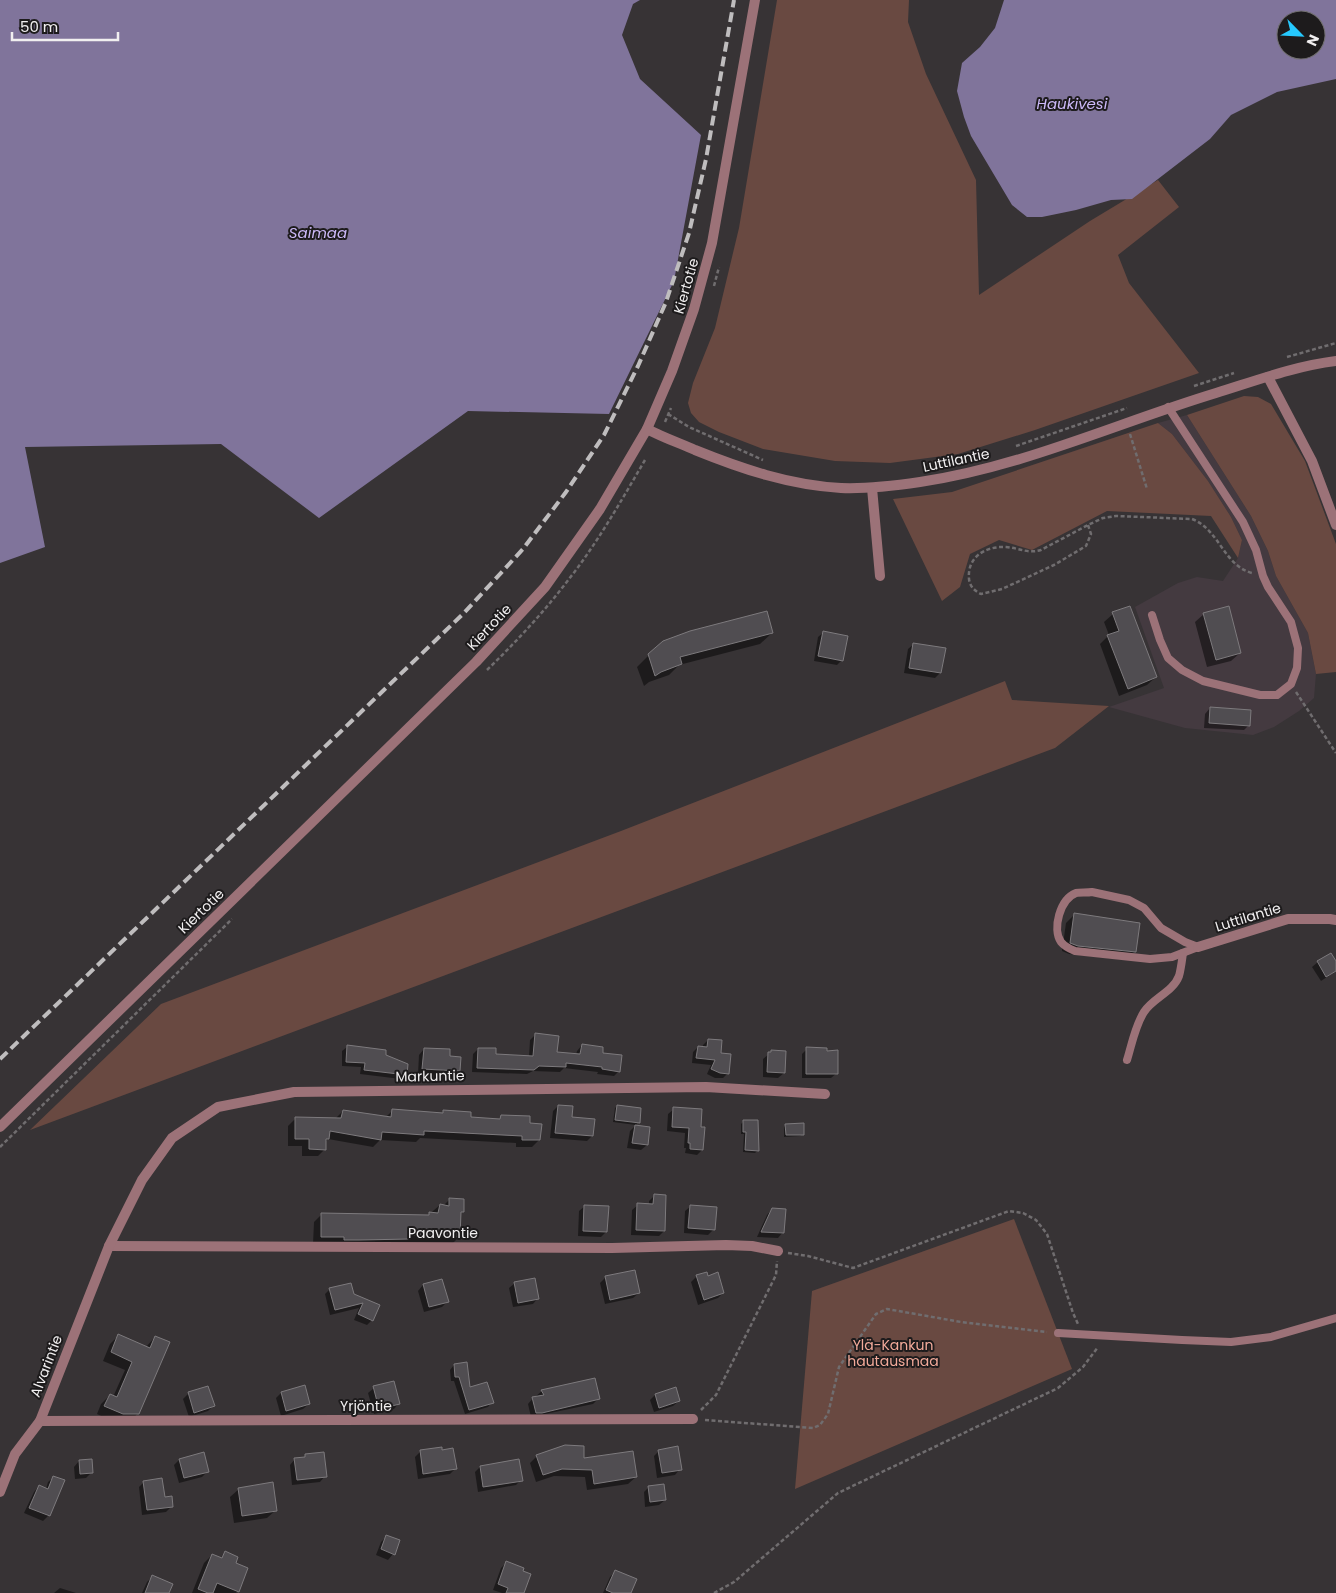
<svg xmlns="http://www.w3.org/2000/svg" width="1336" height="1593" font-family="Poppins,sans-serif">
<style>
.built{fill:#443a40}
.green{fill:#694941}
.water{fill:#80749b;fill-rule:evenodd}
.shadow{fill:#0007}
.building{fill:#504d51;stroke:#7d7a7d}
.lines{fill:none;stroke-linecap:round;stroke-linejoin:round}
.path{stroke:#706d6f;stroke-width:2.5;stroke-dasharray:4 2.5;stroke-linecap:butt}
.service{stroke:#9c7278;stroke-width:8}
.minor{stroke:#9c7278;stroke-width:10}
.tertiary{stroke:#9c7278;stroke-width:10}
.rail{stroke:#bfbdbe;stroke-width:4;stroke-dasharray:10 5;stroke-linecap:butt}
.labels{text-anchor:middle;stroke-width:4;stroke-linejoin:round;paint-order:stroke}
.street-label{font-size:14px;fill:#f1eff0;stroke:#1d1b1c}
.park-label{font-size:14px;fill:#f3aa9a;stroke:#1d1b1c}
.water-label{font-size:15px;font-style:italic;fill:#ccb9f8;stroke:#1d1b1c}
</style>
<rect width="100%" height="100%" fill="#373335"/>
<polygon class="built" points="1187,415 1251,516 1268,551 1276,576 1308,633 1316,674 1314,698 1299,711 1274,727 1253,735 1185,728 1109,707 1164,688 1135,607 1178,583 1197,577 1223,581 1238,558 1242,540 1231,517 1208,481 1172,434 1158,423"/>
<g class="green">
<polygon points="777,0 909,0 908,22 926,74 976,180 979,295 1090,221 1158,180 1179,207 1118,255 1129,283 1199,373 1035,430 958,454 890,463 835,461 763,449 719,432 699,422 691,413 688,403 693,383 715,328 739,228"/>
<polygon points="1244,396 1258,397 1271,404 1305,461 1336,544 1336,672 1316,674 1308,633 1276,576 1268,551 1251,516 1187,415"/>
<polygon points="1158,423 1172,434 1208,481 1231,517 1242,540 1238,558 1211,516 1107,511 1032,550 999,540 970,554 960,587 942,601 893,499 952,492"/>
<polygon points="1005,681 1012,700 1109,706 1055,748 30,1130 161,1004 621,831"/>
<polygon points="1014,1219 1072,1369 795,1489 812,1291"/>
</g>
<g class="water">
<polygon points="0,0 640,0 633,4 622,35 640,79 701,135 674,281 609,414 468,411 319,518 221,444 25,447 45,547 0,563"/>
<path d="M1004,0H1336V79L1277,92L1231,115L1210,139L1132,199L1111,200L1076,210L1042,217H1027L1012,205L971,136L964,117L957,91L962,63L980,47L995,28ZM1286,20H1316V50H1286Z"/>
</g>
<g class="shadow">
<polygon points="1113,614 1156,677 1147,685 1119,696 1100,644 1109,635 1104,622"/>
<polygon points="1204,614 1240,653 1231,661 1207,667 1195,622"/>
<polygon points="824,632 842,660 837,665 814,661 818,637"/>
<polygon points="772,633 760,644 679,665 669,675 649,682 644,686 637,667 649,655"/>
<polygon points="914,644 940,673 935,678 904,673 908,649"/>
<polygon points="1210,708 1249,725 1244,730 1204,728 1205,714"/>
<polygon points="1075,914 1135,951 1126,960 1069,954 1062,951 1066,923"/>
<polygon points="1318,962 1336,964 1336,971 1321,981 1312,967"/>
<polygon points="535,1035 556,1053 576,1055 577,1051 582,1045 601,1054 619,1071 614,1076 597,1074 598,1072 564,1068 560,1072 533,1071 527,1074 472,1072 473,1054 478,1049 495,1056 529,1057 530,1040"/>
<polygon points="708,1040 719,1054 728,1073 723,1078 715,1078 707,1074 711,1065 692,1063 693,1052 698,1047 703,1047 703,1045"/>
<polygon points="347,1047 384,1056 406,1074 401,1079 360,1074 361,1067 342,1066 342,1051"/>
<polygon points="424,1049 449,1058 459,1071 453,1076 418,1074 419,1055"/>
<polygon points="807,1049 837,1073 831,1078 802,1078 802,1054"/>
<polygon points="769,1054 784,1073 778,1078 763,1077 763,1059"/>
<polygon points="558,1106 592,1136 587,1141 550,1138 553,1111"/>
<polygon points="617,1106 638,1122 636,1125 613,1122 615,1108"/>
<polygon points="674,1109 699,1128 702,1150 697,1155 685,1153 686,1148 684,1148 685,1133 667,1131 668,1114"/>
<polygon points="343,1111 385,1118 392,1111 441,1114 444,1112 469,1118 498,1120 501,1117 529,1125 539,1140 532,1147 516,1147 516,1143 420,1138 416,1142 380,1140 373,1147 328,1139 325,1142 325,1149 318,1156 302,1156 302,1146 288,1146 288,1126 296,1118 335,1119"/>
<polygon points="743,1122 758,1150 755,1153 743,1152 744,1134 741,1134 741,1124"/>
<polygon points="786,1125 803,1134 800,1136 784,1137 784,1127"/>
<polygon points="635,1126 647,1145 641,1150 627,1148 630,1131"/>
<polygon points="654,1196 664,1231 659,1236 631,1235 632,1210 638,1205 649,1205 649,1201"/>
<polygon points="450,1199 462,1212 460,1214 459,1237 451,1245 313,1244 314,1222 322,1214 427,1216 440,1205 443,1206"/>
<polygon points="585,1206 606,1232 601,1237 578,1236 579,1211"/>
<polygon points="691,1206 714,1229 708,1235 684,1233 685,1211"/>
<polygon points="772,1209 783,1232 778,1238 757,1237 767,1215"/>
<polygon points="706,1273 707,1277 723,1293 718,1298 698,1305 691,1282 696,1277"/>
<polygon points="606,1277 639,1293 633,1298 605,1304 600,1283"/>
<polygon points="441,1280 447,1302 442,1307 424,1312 418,1291 423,1285"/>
<polygon points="515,1283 538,1298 533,1304 513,1307 509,1288"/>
<polygon points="330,1289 378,1306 372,1320 367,1325 354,1320 359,1308 330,1315 325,1294"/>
<polygon points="119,1335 146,1347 155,1337 138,1413 130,1422 114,1422 97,1414 101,1404 110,1395 113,1397 125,1370 103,1361 110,1344"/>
<polygon points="454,1365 469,1389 492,1402 488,1407 465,1414 454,1381 451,1381 450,1370"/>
<polygon points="207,1387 213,1406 208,1411 189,1417 183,1399 188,1394"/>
<polygon points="374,1388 399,1403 394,1409 374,1414 368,1393"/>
<polygon points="542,1391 598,1399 593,1404 531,1417 528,1404 533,1398 538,1397 536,1396"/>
<polygon points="281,1393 309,1404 303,1409 281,1416 276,1398"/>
<polygon points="655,1395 679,1401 673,1406 654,1412 650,1400"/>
<polygon points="659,1451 680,1469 675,1475 657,1478 654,1456"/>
<polygon points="420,1452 455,1469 450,1474 418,1479 415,1457"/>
<polygon points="306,1456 325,1476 320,1482 292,1485 290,1465 295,1459 303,1459"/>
<polygon points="537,1456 582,1460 636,1477 628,1484 587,1490 585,1477 554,1476 536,1482 530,1463"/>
<polygon points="179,1460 208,1471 202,1477 179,1483 174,1465"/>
<polygon points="79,1461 92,1472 86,1478 75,1479 74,1467"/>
<polygon points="480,1467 521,1480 516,1485 478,1492 475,1472"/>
<polygon points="54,1477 63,1481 48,1516 43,1521 24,1513 34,1492 39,1486 46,1489 48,1482"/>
<polygon points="144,1482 172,1506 166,1512 142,1515 139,1487"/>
<polygon points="649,1487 665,1500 659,1505 645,1507 644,1492"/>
<polygon points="239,1489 276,1510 267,1518 234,1523 230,1497"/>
<polygon points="387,1536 393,1554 388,1560 376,1555 381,1542"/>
<polygon points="226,1553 234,1564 238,1591 236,1593 192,1593 204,1563 212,1555 220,1558"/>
<polygon points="506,1563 522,1593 502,1593 493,1590 501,1568"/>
<polygon points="615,1572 629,1593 603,1593 610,1577"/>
<polygon points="152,1577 168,1593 142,1593 147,1582"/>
<polygon points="60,1588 76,1593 54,1593"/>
</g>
<g class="building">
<polygon points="1130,606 1157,677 1128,689 1107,635 1119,631 1112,612"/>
<polygon points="1229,606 1241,653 1216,660 1203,613"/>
<polygon points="767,611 773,633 680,657 682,664 661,672 655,676 648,654 663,641 690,631"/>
<polygon points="823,631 848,636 843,661 818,656"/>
<polygon points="913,643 946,648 941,673 909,668"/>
<polygon points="1210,707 1251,710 1250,726 1209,723"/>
<polygon points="1074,913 1140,923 1136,952 1078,946 1070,943"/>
<polygon points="1331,953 1336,961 1336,971 1326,977 1317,961"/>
<polygon points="535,1033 559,1036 557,1052 580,1054 582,1044 603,1047 603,1053 622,1055 620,1072 602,1069 602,1067 566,1063 566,1067 539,1066 534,1070 477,1068 478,1048 496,1048 496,1054 533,1056"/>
<polygon points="708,1039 722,1040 721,1053 731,1054 729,1074 720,1073 711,1069 715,1060 696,1058 698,1046 707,1047"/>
<polygon points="347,1045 386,1050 386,1055 408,1064 407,1075 364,1070 365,1063 346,1062"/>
<polygon points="806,1047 827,1048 827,1051 838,1050 838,1074 806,1074"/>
<polygon points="424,1048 450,1049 450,1056 461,1057 460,1071 422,1069"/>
<polygon points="771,1050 786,1051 785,1073 767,1072 768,1052 771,1052"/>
<polygon points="558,1105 573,1106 572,1117 595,1119 593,1136 555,1133"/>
<polygon points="617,1105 641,1108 640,1123 615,1120"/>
<polygon points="673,1107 702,1109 701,1127 705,1127 703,1150 690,1149 690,1143 688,1143 689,1128 672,1127"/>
<polygon points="392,1109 443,1113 443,1110 471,1112 471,1117 500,1119 501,1115 530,1116 530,1123 542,1124 540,1140 522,1140 522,1136 424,1131 424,1135 382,1132 381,1140 330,1131 329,1139 326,1139 326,1150 309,1149 309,1139 295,1139 295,1117 341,1118 343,1110 391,1117"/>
<polygon points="743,1120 758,1120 759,1151 745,1150 746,1132 743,1132"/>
<polygon points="804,1123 804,1135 786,1135 785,1124"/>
<polygon points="635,1125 650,1127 648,1145 632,1143"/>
<polygon points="654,1194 666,1195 665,1231 636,1230 637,1203 653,1204"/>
<polygon points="449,1198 464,1199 464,1212 461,1212 460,1237 411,1235 411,1239 359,1240 344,1240 344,1237 321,1237 321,1213 429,1215 429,1212 438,1213 440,1204 449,1206"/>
<polygon points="584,1205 609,1206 607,1232 583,1231"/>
<polygon points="690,1205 717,1207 715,1230 688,1228"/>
<polygon points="772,1208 786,1209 784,1233 761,1232"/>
<polygon points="635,1270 640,1293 610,1300 605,1276"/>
<polygon points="707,1272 708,1276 718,1272 724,1293 704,1300 696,1275"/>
<polygon points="535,1278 539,1299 518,1303 514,1282"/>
<polygon points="442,1279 449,1302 429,1307 423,1284"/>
<polygon points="351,1283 354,1294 380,1305 373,1321 358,1314 363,1303 335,1310 329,1288"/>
<polygon points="118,1334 150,1348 155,1336 170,1342 139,1414 123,1414 104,1406 110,1394 117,1397 132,1362 111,1352"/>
<polygon points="467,1362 470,1387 487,1382 494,1403 469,1410 459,1377 455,1377 454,1364"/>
<polygon points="595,1378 600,1399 542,1413 536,1413 532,1397 544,1395 541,1390"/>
<polygon points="394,1381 400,1404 379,1409 373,1386"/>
<polygon points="305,1385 310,1404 286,1411 281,1392"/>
<polygon points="208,1386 215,1406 194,1413 188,1392"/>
<polygon points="676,1387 680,1401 659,1408 655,1394"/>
<polygon points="565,1445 584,1446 584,1458 633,1451 637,1477 594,1484 592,1470 562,1469 543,1475 536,1455"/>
<polygon points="678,1446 682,1470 662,1473 658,1450"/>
<polygon points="442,1447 442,1450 453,1448 457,1469 423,1474 420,1450"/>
<polygon points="204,1452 209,1472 184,1478 179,1459"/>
<polygon points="324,1452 327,1477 297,1480 294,1458 305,1457 305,1454"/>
<polygon points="92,1459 93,1473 80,1474 79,1460"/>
<polygon points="519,1459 523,1481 483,1487 480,1466"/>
<polygon points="53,1476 65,1480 50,1516 29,1508 39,1485 48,1489"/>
<polygon points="162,1478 165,1497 172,1496 173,1507 147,1510 143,1481"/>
<polygon points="273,1482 277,1511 242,1516 238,1488"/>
<polygon points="664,1484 666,1500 650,1502 648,1486"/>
<polygon points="386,1535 400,1540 395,1555 381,1549"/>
<polygon points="225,1551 238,1557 236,1563 248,1568 239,1592 217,1583 213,1593 208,1593 198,1589 212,1554 222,1558"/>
<polygon points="506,1561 524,1568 523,1571 531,1574 524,1593 506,1593 508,1588 498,1584"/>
<polygon points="615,1570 637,1579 631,1593 613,1593 606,1590"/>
<polygon points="152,1575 173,1584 169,1593 145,1593"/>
</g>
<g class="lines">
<g class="path">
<polyline points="714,286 719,267"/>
<polyline points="1287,357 1336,343"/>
<polyline points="1194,386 1234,373"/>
<polyline points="668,414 689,427 763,460"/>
<polyline points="665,422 671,408"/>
<polyline points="1130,434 1147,489"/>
<polyline points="1016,446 1127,408"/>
<path d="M1088,525L1091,534L1086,546L1054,565L1002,589L981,594C975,591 970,587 969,579C967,557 985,546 1006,547C1019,548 1028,554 1041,550L1088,525L1103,518L1116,516L1192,519C1219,529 1224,566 1252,573"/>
<path d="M487,670C516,642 544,612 569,579C598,542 621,501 645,460"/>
<polyline points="1296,692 1336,753"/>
<polyline points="0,1147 232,919"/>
<polyline points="788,1253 808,1256 853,1268 1009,1211 1023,1213 1036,1220 1047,1234 1073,1313 1078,1324"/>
<polyline points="701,1410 716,1395 776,1275 777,1261"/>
<polyline points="705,1420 813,1428 820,1425 828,1414 839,1367 876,1314 887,1309 961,1322 1047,1332"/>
<polyline points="714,1593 734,1582 838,1493 1058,1388 1083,1367 1098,1347"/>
</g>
<g class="service">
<polyline points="1152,615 1160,640 1168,658 1182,670 1203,681 1260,695 1277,695 1291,684 1297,668 1298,648 1291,622 1268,587 1263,576 1256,550 1243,522 1168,407"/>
<path d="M1092,892L1129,900L1144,908L1161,928L1185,942L1198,947L1172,957L1150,959L1075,951C1070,949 1065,947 1061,942C1052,929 1060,899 1076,893C1080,892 1087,893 1092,892Z"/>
<path d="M1127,1060C1132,1044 1135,1026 1144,1012C1153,998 1173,992 1179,976C1181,969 1182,960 1183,953"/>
<polyline points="1058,1333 1182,1340 1231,1342 1271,1337 1336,1318"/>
</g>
<g class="minor">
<polyline points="1268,377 1312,461 1336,525"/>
<path d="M647,429C662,437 679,443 695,450C742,469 789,485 841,488C867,489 893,486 920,482C1022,467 1117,423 1216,393C1255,381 1295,366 1336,361"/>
<polyline points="872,488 880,576"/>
<polyline points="1198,947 1288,919 1330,919 1336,920"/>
<polyline points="109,1246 612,1248 726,1245 752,1246 778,1251"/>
<polyline points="40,1421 693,1419"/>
<polyline points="0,1492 15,1454 40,1421 109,1246 142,1180 172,1138 218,1107 294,1092 706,1087 825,1094"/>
</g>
<polyline class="tertiary" points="0,1127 476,662 545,587 600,509 647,429 672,371 694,309 712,243 755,0"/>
<polyline class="rail" points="0,1059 464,613 523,549 566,492 604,435 638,366 666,302 689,233 706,159 734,0"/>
</g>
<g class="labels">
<g class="street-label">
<text transform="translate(686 286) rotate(-74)" y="5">Kiertotie</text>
<text transform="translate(956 460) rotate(-12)" y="5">Luttilantie</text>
<text transform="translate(489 627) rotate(-47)" y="5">Kiertotie</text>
<text transform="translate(201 911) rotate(-44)" y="5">Kiertotie</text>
<text transform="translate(1248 917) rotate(-17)" y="5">Luttilantie</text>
<text transform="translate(430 1076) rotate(-1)" y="5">Markuntie</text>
<text x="443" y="1238">Paavontie</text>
<text transform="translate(46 1366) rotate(-69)" y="5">Alvarintie</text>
<text x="366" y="1411">Yrjöntie</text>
</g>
<g class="park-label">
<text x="893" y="1350">Ylä-Kankun<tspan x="893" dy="16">hautausmaa</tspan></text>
</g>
<g class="water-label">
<text x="1072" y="109">Haukivesi</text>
<text x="318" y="238">Saimaa</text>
</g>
</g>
<g transform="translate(1301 35) rotate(114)"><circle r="24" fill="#1d1b1c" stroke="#727071"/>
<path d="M0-4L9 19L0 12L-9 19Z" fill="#26c9fe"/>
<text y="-8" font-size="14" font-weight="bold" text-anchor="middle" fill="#f1eff0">N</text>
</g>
<path d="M12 32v8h106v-8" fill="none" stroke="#f1eff0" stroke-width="2.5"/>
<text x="20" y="32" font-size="15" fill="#f1eff0" stroke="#1d1b1c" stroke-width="4" paint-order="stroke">50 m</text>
</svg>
